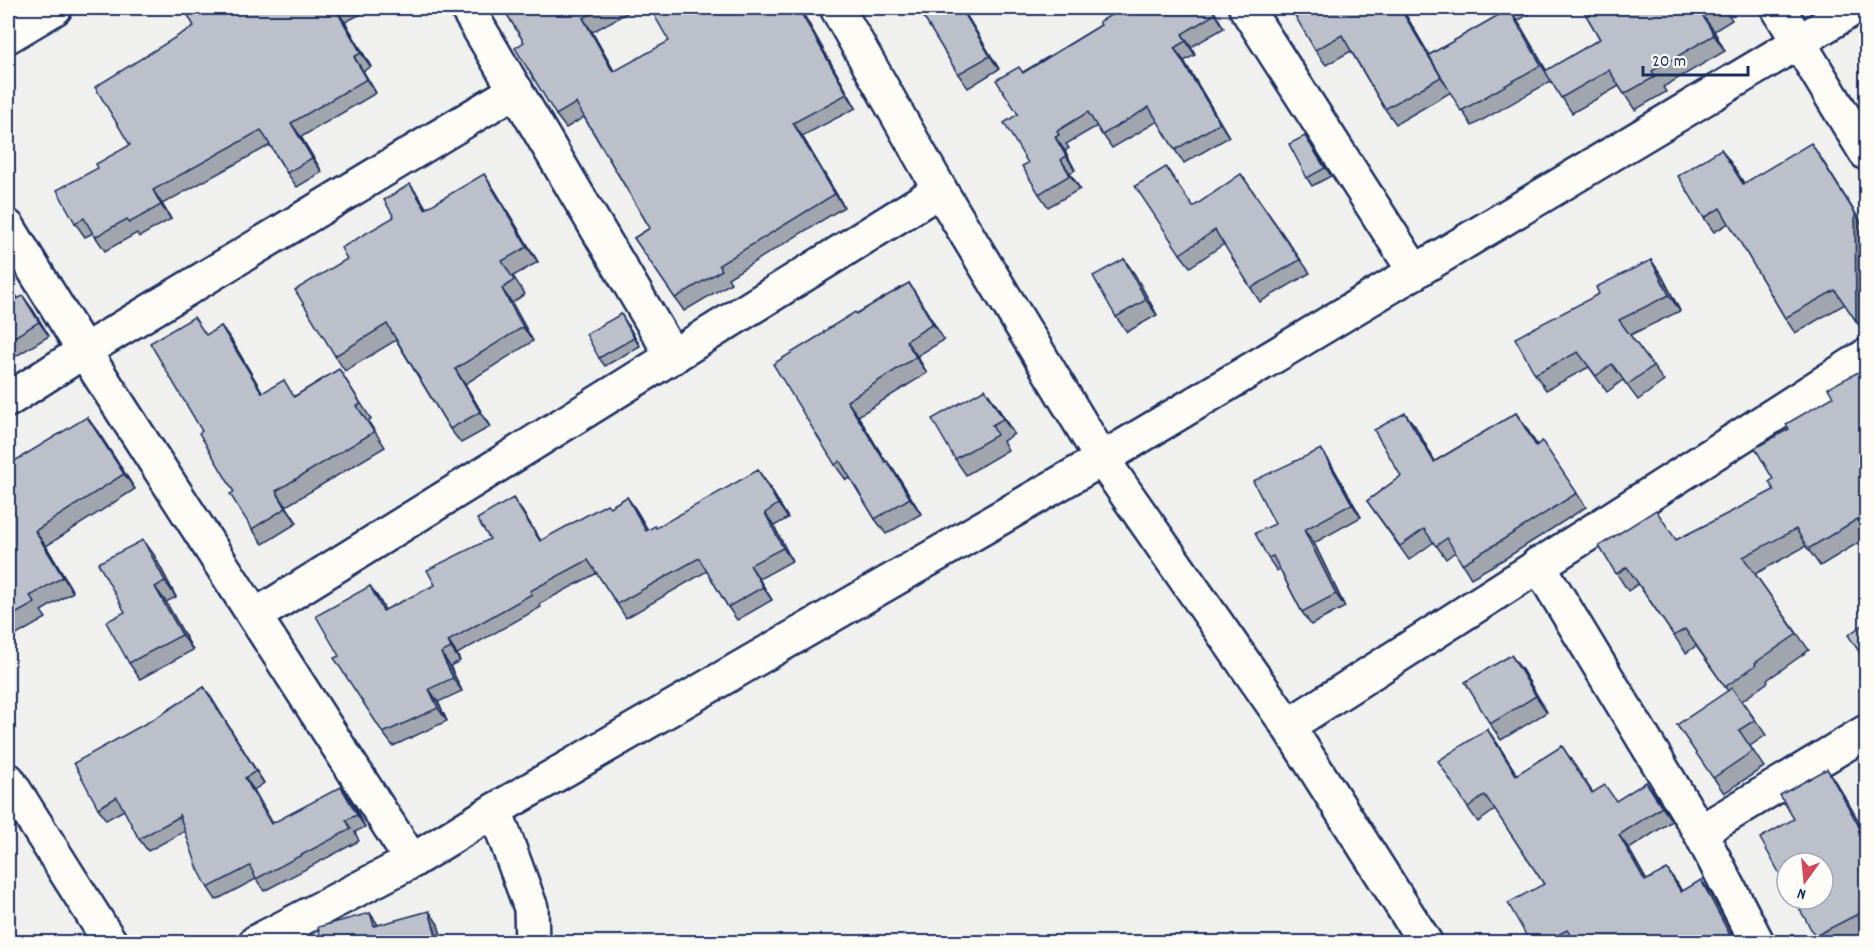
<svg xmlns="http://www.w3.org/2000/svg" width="1874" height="950" font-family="Dekko,sans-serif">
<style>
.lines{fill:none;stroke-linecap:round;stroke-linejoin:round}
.minor-casing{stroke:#1b2f5e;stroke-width:38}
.minor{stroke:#fdfcf7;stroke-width:33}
.wall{fill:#a1a5ae;stroke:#1b2f5e;stroke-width:1.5}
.shaded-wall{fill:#83868d;stroke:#1b2f5e;stroke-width:1.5}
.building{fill:#bbc0ca;stroke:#1b2f5e;stroke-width:1.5}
</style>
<rect width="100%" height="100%" fill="#f0f0ee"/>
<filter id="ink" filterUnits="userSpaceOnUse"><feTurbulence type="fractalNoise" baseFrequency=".0167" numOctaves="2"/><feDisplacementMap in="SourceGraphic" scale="12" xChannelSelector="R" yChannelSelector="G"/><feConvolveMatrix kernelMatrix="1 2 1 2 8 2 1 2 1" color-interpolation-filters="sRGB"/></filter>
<g filter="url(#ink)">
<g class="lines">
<g class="minor-casing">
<g id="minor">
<polyline points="467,8 673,357"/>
<polyline points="837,8 940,190 1102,459 1288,726 1425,942"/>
<polyline points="1246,8 1415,272"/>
<polyline points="1778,8 1866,153"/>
<polyline points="8,36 55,8"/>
<polyline points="8,227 84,351 412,861"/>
<polyline points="8,400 84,351 516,90"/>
<polyline points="1538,564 1700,832 1757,942"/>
<polyline points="255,616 940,190"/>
<polyline points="1288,726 1866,356"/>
<polyline points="8,780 110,942"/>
<polyline points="495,810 531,908 532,942"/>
<polyline points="1700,832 1866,732"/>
<polyline points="256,942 412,861 495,810 1102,459 1799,42 1854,8"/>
</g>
</g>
<use href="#minor" class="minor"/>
</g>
<g class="wall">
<polygon points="184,8 373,8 345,22 371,67 363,71 376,93 301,137 322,172 297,187 287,173 270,145 162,204 171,219 139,237 137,233 105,251 93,233 85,237 75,223 130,145 194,26"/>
<polygon points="503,8 636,8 592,32 614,71 800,8 856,108 802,136 844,207 728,278 731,283 684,311 634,238 650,228 584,117 566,128 556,115 524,42"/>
<polygon points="913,8 962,8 999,69 968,88 958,74 921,12 918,14"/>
<polygon points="1212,8 1224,28 1191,47 1195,55 1184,61 1229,137 1184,163 1175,150 1158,121 1112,148 1097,126 1066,144 1069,148 1065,151 1075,170 1070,173 1080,189 1048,207 1039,194 1028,163 1018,114 1023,72 1101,25"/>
<polygon points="1294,8 1412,8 1404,12 1429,55 1506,11 1504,8 1540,8 1517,21 1546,71 1600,39 1582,8 1725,8 1732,20 1714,31 1725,51 1663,87 1666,92 1635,110 1619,86 1572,113 1551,81 1472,126 1451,92 1396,124 1385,109 1351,51 1326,65 1315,50"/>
<polygon points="1311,144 1331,176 1312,186 1307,178"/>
<polygon points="1721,149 1744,183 1821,158 1864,227 1866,336 1845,304 1795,333 1785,318 1729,223 1714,232 1704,218"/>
<polygon points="1241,174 1310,273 1260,302 1251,288 1224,244 1190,267 1180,254 1193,207"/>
<polygon points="494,189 538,262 513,276 525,294 512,303 533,341 465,384 490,427 461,443 450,429 396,340 345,371 335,356 394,217 420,198 426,208"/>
<polygon points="1124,259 1135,275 1157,315 1127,332 1116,317"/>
<polygon points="1651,260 1662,276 1680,311 1630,335 1664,381 1638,400 1623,380 1607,392 1589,367 1546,390 1535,374 1599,294"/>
<polygon points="8,281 18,299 33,310 49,336 8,361"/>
<polygon points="909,283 919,299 944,340 917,356 927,373 858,416 886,462 898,476 921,514 886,534 875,519 850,478 846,480 835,465 856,314"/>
<polygon points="621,314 640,346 605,366 599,358"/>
<polygon points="221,326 232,341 263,393 295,396 339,369 371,419 368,421 385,447 286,506 297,523 263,544 252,529 234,492 202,431 207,335"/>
<polygon points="1866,368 1866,538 1820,566 1806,546 1755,574 1809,650 1767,680 1768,682 1742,701 1766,735 1750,746 1764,767 1724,793 1677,725 1728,691 1696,646 1686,653 1638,584 1628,591 1599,546 1676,540 1774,490 1773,479 1789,429 1833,397"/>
<polygon points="996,405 1014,434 1003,441 1008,450 966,475 955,459"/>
<polygon points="1516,413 1537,445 1542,441 1586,507 1506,558 1471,578 1455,552 1446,559 1434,542 1409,560 1367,501 1401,476 1415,426 1435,461"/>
<polygon points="98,432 135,489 46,546 73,592 41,611 46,618 8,640 8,465"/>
<polygon points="1321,449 1330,462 1361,517 1314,543 1345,607 1311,625 1302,612 1280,570 1277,571 1268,558"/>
<polygon points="767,483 788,518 774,526 792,561 759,579 772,600 737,620 728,607 707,571 626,618 597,573 539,604 541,607 457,654 460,661 450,666 462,691 438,702 447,721 393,746 383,733 339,656 370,586 379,599 385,610 435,585 490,539 522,511 541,541 610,507 627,497 636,510 648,530 656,528"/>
<polygon points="143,540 154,555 176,597 166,602 193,650 140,679 129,663 125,612"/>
<polygon points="1522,670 1547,712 1501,740 1490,724"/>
<polygon points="204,687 264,783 254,790 272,823 350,799 365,827 355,832 359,841 264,891 256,879 216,900 208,888 185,831 148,851 139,839 124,810 106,820 98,808 159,716"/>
<polygon points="1497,743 1517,775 1562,746 1593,793 1616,801 1656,796 1672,821 1629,849 1646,880 1677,883 1682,892 1701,880 1711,894 1736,942 1530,942 1544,884 1495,810 1478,822 1468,808"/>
<polygon points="1840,789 1866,834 1866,936 1854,942 1819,942 1815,936 1794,819"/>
</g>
<g class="shaded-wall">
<polygon points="335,8 345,22 371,67 361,53"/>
<polygon points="798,8 800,8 856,108 847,94"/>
<polygon points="961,8 962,8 999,69 990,56"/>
<polygon points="1400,8 1401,8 1404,12 1451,92 1441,77"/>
<polygon points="1509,9 1520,25 1552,80 1541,65"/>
<polygon points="1703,16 1714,31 1725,51 1714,35"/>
<polygon points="583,18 592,32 622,85 613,72"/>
<polygon points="1182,34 1191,47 1195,55 1186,41"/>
<polygon points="1174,48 1184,61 1229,137 1220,123"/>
<polygon points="354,57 363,71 376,93 367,79"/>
<polygon points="291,123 301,137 322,172 312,158"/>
<polygon points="793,123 802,136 844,207 835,194"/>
<polygon points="1055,137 1065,151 1075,170 1066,156"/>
<polygon points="1811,143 1864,227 1866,336 1856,321"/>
<polygon points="1721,149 1731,163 1753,198 1743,184"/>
<polygon points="1061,160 1070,173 1080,189 1070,175"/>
<polygon points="484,174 494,189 538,262 527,247"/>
<polygon points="410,184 420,198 435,223 425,209"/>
<polygon points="153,190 162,204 171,219 161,205"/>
<polygon points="1124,259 1135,275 1157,315 1146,300"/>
<polygon points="1651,260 1662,276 1680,311 1669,295"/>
<polygon points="8,281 27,314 17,299 8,284"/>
<polygon points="909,283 919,299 944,340 933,324"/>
<polygon points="502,289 512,303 533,341 523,327"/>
<polygon points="23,296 33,310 49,336 39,322"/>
<polygon points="621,314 626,322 640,346 634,338"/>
<polygon points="221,326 232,341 272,409 262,393"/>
<polygon points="906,341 917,356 927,373 916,357"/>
<polygon points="455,369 465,384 490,427 480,412"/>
<polygon points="985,389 996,405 1014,434 1003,419"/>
<polygon points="847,401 858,416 896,478 885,462"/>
<polygon points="1405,413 1415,426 1443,476 1434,462"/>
<polygon points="1516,413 1526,427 1545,459 1536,446"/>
<polygon points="87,417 98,432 135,489 124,474"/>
<polygon points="1321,449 1330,462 1361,517 1352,504"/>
<polygon points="887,461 898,476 921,514 910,498"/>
<polygon points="758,470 767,483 788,518 778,504"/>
<polygon points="276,491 286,506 297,523 286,508"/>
<polygon points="627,497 636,510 656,544 646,531"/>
<polygon points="513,498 522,511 549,554 540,541"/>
<polygon points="765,513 774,526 792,561 783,548"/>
<polygon points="1304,530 1314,543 1345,607 1336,594"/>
<polygon points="35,531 46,546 73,592 63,577"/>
<polygon points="143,540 154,555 176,597 165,581"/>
<polygon points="750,565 759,579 772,600 763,587"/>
<polygon points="370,586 379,599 392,624 383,611"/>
<polygon points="155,587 166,602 193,650 182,635"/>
<polygon points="448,641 457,654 460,661 451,648"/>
<polygon points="441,653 450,666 462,691 453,678"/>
<polygon points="1511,655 1522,670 1547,712 1536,696"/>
<polygon points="204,687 212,699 264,783 256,771"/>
<polygon points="429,689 438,702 447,721 438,708"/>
<polygon points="1487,729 1497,743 1526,789 1516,775"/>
<polygon points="1827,769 1840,789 1866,834 1866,839"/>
<polygon points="245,778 254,790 280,836 271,824"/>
<polygon points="1646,782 1656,796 1672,821 1662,807"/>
<polygon points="341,787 350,799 365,827 357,815"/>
<polygon points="1619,835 1629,849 1655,895 1645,881"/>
<polygon points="1667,869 1677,883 1691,906 1681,892"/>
<polygon points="1701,880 1711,894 1736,942 1731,937"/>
<polygon points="429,911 438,924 443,942 438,942"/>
<polygon points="370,913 379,926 374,926"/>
</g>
<g class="building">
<polygon points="184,8 336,8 335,8 361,53 354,57 367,79 291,123 312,158 287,173 261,130 153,190 161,205 129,223 127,219 95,237 84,218 75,223 57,190 98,168 96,164 130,145 95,87 194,26"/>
<polygon points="503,8 603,8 583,18 613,72 669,41 650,8 798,8 847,94 793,123 835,194 719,265 722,270 675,298 634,238 650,228 576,103 556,115 515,48 524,42"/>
<polygon points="918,8 961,8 990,56 958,74"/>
<polygon points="1123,8 1211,8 1215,14 1182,34 1186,41 1174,48 1220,123 1175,150 1149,107 1102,135 1088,112 1057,131 1059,135 1055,137 1066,156 1061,160 1070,175 1039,194 1022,166 1028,163 1004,123 1018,114 996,80 1019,67 1023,73 1101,25 1099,22"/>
<polygon points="1294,8 1400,8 1441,77 1385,109 1342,35 1315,50 1291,9"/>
<polygon points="1582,8 1717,8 1703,16 1714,35 1652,71 1655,77 1624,94 1609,70 1561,98 1545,71 1600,39"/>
<polygon points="1509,9 1541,65 1461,111 1429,55"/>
<polygon points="1305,136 1325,168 1307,178 1289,144"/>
<polygon points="1811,143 1855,213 1856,321 1835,290 1785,318 1720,208 1704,218 1678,176 1721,149 1743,184"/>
<polygon points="1166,167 1193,207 1241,174 1300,260 1251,288 1215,230 1180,254 1135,186"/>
<polygon points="484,174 527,247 502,261 514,280 502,289 523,327 455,369 480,412 450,429 387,324 335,356 295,290 347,259 341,248 394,217 384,200 410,184 425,209"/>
<polygon points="1124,259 1146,300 1116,317 1093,276"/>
<polygon points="1651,260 1669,295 1619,320 1653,366 1627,385 1612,364 1596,376 1578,352 1535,374 1515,338 1599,294 1596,287"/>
<polygon points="909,283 933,324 906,341 916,357 847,401 885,462 887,461 910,498 875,519 840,461 835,465 773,364 824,333 823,332 855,312 856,314"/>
<polygon points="8,284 17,299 23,296 39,322 8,341"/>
<polygon points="621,314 634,338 599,358 586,334"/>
<polygon points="194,317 206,335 221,326 262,393 284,380 294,397 339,369 361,404 357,406 374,432 276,491 286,508 252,529 230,494 234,492 199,433 202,431 150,343"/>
<polygon points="1866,368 1866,514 1808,549 1796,529 1743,557 1797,634 1755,663 1756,665 1725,687 1685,629 1674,636 1627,567 1616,574 1599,546 1656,510 1676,540 1774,490 1769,482 1773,479 1755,448 1789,429 1786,424 1833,397 1828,388"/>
<polygon points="985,389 1003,419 992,425 997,435 955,459 932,419"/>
<polygon points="1405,413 1434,462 1516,413 1536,446 1542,441 1577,493 1496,544 1462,564 1447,538 1436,546 1424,529 1400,546 1367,501 1401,476 1374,430"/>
<polygon points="87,417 124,474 35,531 63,577 30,596 35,603 8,618 8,465"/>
<polygon points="1321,449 1352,504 1304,530 1336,594 1302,612 1273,556 1268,558 1255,533 1275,524 1253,481"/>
<polygon points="758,470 778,504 765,513 783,548 750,565 763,587 728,607 699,558 617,604 588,560 530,591 532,594 448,641 451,648 441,653 453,678 429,689 438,708 383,733 334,658 339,656 316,616 370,586 383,611 435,585 427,570 490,539 477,519 513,498 540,541 607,504 610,507 627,497 646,531 655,526 656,528"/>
<polygon points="143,540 165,581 155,587 182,635 129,663 106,622 125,612 98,563"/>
<polygon points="1866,623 1866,662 1848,635"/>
<polygon points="1511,655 1536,696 1490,724 1465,682"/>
<polygon points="204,687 256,771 245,778 271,824 341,787 357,815 346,820 351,829 256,879 250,866 208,888 198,869 179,814 179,817 139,839 117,797 98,808 74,763 159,716"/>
<polygon points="1732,688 1755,720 1739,730 1753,751 1713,778 1677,725"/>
<polygon points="1487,729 1516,775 1562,746 1592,793 1605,785 1616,801 1646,782 1662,807 1619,835 1645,881 1667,869 1681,892 1701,880 1731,937 1736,942 1575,942 1567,930 1544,942 1530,942 1508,903 1544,884 1485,795 1468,808 1438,761"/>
<polygon points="1827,769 1866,839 1866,910 1815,936 1794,899 1823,899 1823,863 1787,863 1787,887 1760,838 1794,819 1780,795"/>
<polygon points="429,911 438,942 322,942 318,927 370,913 374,926"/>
</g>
</g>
<rect width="1874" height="950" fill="none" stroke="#fdfcf7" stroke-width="30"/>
<rect x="15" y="15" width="1844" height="920" fill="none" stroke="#1b2f5e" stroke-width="2" filter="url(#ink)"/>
<g transform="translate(1805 881) rotate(195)"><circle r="28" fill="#fdfcf7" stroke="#a3aaba" stroke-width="1.5"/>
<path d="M0-4.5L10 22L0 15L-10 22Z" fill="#d1495b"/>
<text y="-9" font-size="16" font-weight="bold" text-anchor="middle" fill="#1b2f5e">N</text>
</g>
<path d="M1643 66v9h105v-9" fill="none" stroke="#1b2f5e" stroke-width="3"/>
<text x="1652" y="66" font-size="18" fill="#1b2f5e" stroke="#fdfcf7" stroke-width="4.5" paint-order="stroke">20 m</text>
</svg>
